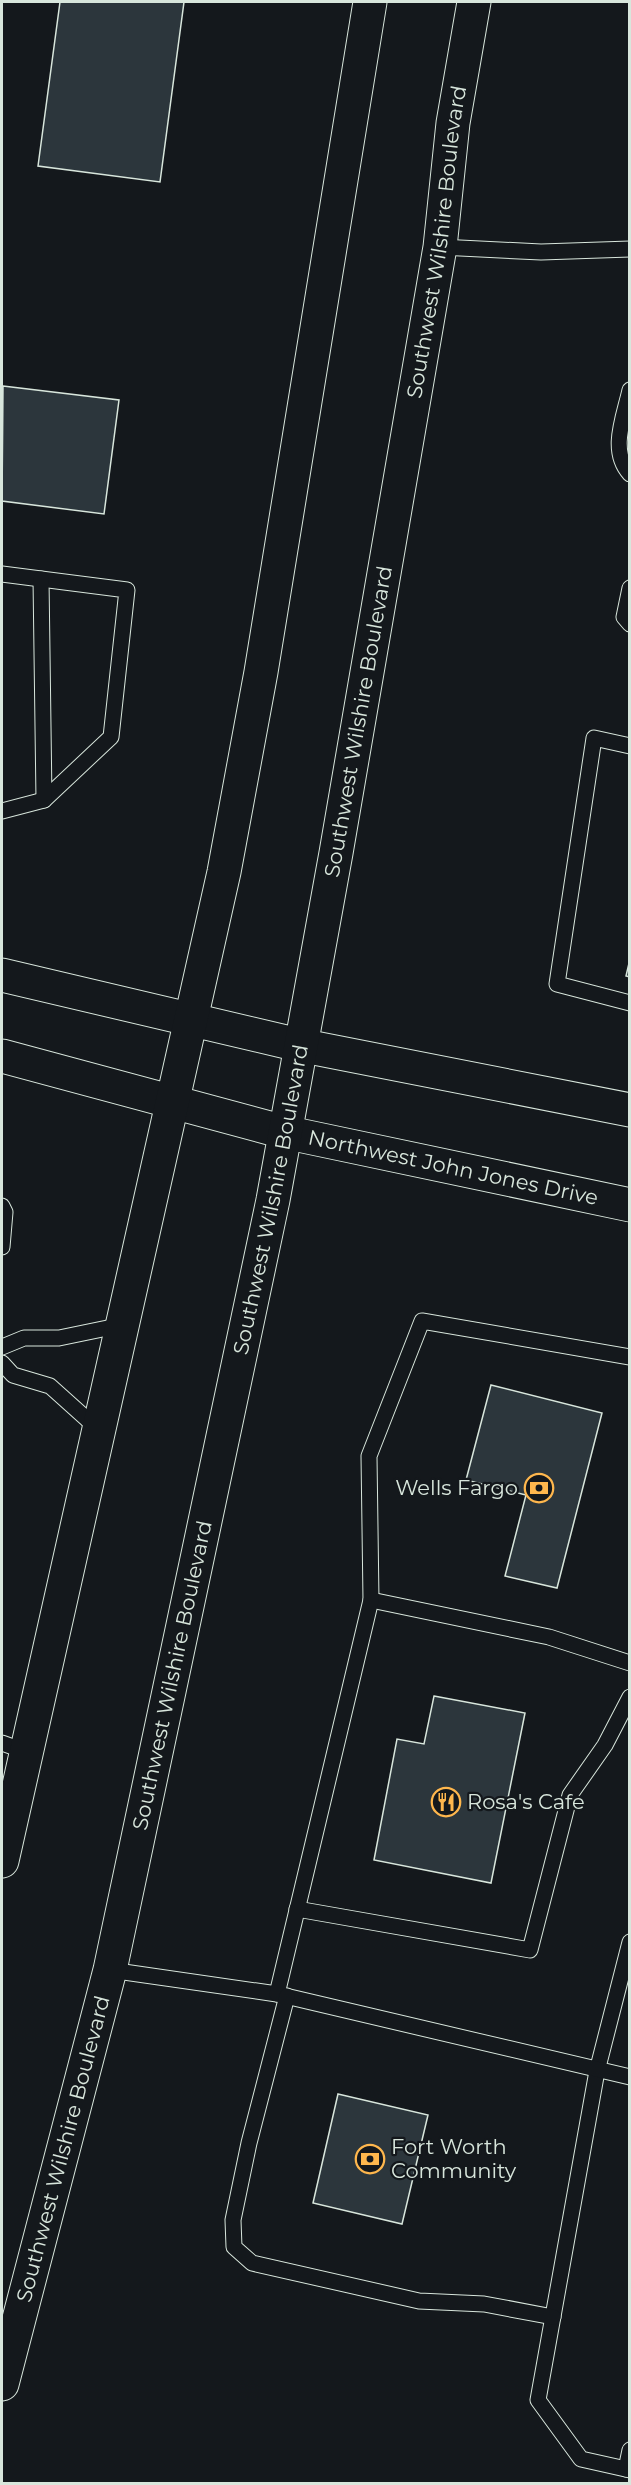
<svg xmlns="http://www.w3.org/2000/svg" width="631" height="2485" font-family="Montserrat,sans-serif">
<style>
.building{fill:#2c363c;stroke:#d8e6dc;stroke-width:1.5}
.lines{fill:none;stroke-linecap:round;stroke-linejoin:round}
.service-casing{stroke:#d8e6dc;stroke-width:17}
.secondary-casing{stroke:#d8e6dc;stroke-width:35}
.primary-casing{stroke:#d8e6dc;stroke-width:35}
.service{stroke:#14181c;stroke-width:15}
.secondary{stroke:#14181c;stroke-width:33}
.primary{stroke:#14181c;stroke-width:33}
.labels{text-anchor:middle;stroke-width:4.5;stroke-linejoin:round;paint-order:stroke}
.street-label{font-size:21px;fill:#d8e6dc;stroke:#14181c}
.poi-label{font-size:21px;fill:#d8e6dc;stroke:#14181c;text-anchor:start}
</style>
<rect width="100%" height="100%" fill="#14181c"/>
<g class="building">
<polygon points="60,2 184,2 160,182 38,166"/>
<polygon points="3,386 119,400 104,514 2,501"/>
<polygon points="630,959 630,977 626,976"/>
<polygon points="491,1385 602,1413 557,1588 505,1576 526,1495 466,1480"/>
<polygon points="434,1696 525,1713 491,1883 374,1860 397,1739 424,1744"/>
<polygon points="338,2094 428,2115 402,2224 313,2203"/>
</g>
<g class="lines">
<g class="service-casing">
<g id="service">
<polyline points="440,247 541,252 630,249"/>
<path d="M630,390C624,417 609,451 630,474"/>
<polyline points="2,574 127,590 111,737 44,800 2,811"/>
<polyline points="41,579 44,800"/>
<polyline points="630,588 624,617 630,624"/>
<polyline points="630,746 594,738 557,984 630,1003"/>
<polyline points="2,1206 5,1212 2,1247"/>
<polyline points="2,1347 24,1338 59,1338 122,1325"/>
<polyline points="2,1363 13,1375 50,1386 99,1430"/>
<polyline points="371,1600 549,1637 630,1663"/>
<polyline points="2,1743 27,1752"/>
<polyline points="297,1909 530,1950 570,1795 605,1745 630,1697"/>
<polyline points="630,1942 597,2071 538,2400 581,2459 630,2470"/>
<polyline points="110,1970 277,1994 630,2077"/>
<polyline points="277,1994 371,1600 369,1456 422,1321 630,1357"/>
<polyline points="287,1996 249,2143 233,2220 234,2247 252,2263 419,2301 484,2304 553,2317"/>
<polyline points="626,2469 630,2450"/>
</g>
</g>
<g class="secondary-casing">
<g id="secondary">
<polyline points="2,975 299,1045 630,1110"/>
<path id="s1" d="M2,1056L284,1132L630,1205"/>
</g>
</g>
<g class="primary-casing">
<g id="primary">
<polyline points="2,1861 224,872 261,672 370,2"/>
<path id="s2" d="M2,2384L110,1970L273,1200L336,853L440,247L453,123L474,2"/>
</g>
</g>
<use href="#service" class="service"/>
<use href="#secondary" class="secondary"/>
<use href="#primary" class="primary"/>
</g>
<defs>
<g id="bank-ring" transform="scale(1.5)"><circle r="9.5" fill="#14181c" stroke="#ffb74d" stroke-width="1.5"/><path d="M-6-4H6V4H-6ZM0-2.3a2.3 2.3 0 1 0 0 4.6a2.3 2.3 0 1 0 0-4.6Z" fill="#ffb74d"/></g>
<g id="restaurant-ring" transform="scale(1.5)"><circle r="9.5" fill="#14181c" stroke="#ffb74d" stroke-width="1.5"/><path d="M-5-6h1v4h1v-4h1v4h1v-4h1v5L-1.5 .5V6h-2V.5L-5-1ZM5-6V6H3V1.5H1.5Q1.5-4 5-6Z" fill="#ffb74d"/></g>
</defs>
<g fill-rule="evenodd">
<use href="#bank-ring" x="539" y="1488"/>
<use href="#restaurant-ring" x="446" y="1802"/>
<use href="#bank-ring" x="370" y="2159"/>
</g>
<g class="labels">
<g class="street-label">
<text dy="7" stroke="none"><textPath href="#s2" startOffset="2187">Southwest Wilshire Boulevard</textPath></text>
<text dy="7" stroke="none"><textPath href="#s2" startOffset="1701">Southwest Wilshire Boulevard</textPath></text>
<text dy="7" stroke="none"><textPath href="#s1" startOffset="465">Northwest John Jones Drive</textPath></text>
<text dy="7" stroke="none"><textPath href="#s2" startOffset="1215">Southwest Wilshire Boulevard</textPath></text>
<text dy="7" stroke="none"><textPath href="#s2" startOffset="729">Southwest Wilshire Boulevard</textPath></text>
<text dy="7" stroke="none"><textPath href="#s2" startOffset="243">Southwest Wilshire Boulevard</textPath></text>
</g>
<g class="poi-label">
<text x="518" y="1495" text-anchor="end">Wells Fargo</text>
<text x="467" y="1809">Rosa's Cafe</text>
<text x="391" y="2154">Fort Worth<tspan x="391" dy="24">Community</tspan></text>
</g>
</g>
<rect width="631" height="2485" fill="none" stroke="#d8e6dc" stroke-width="6"/>
</svg>
